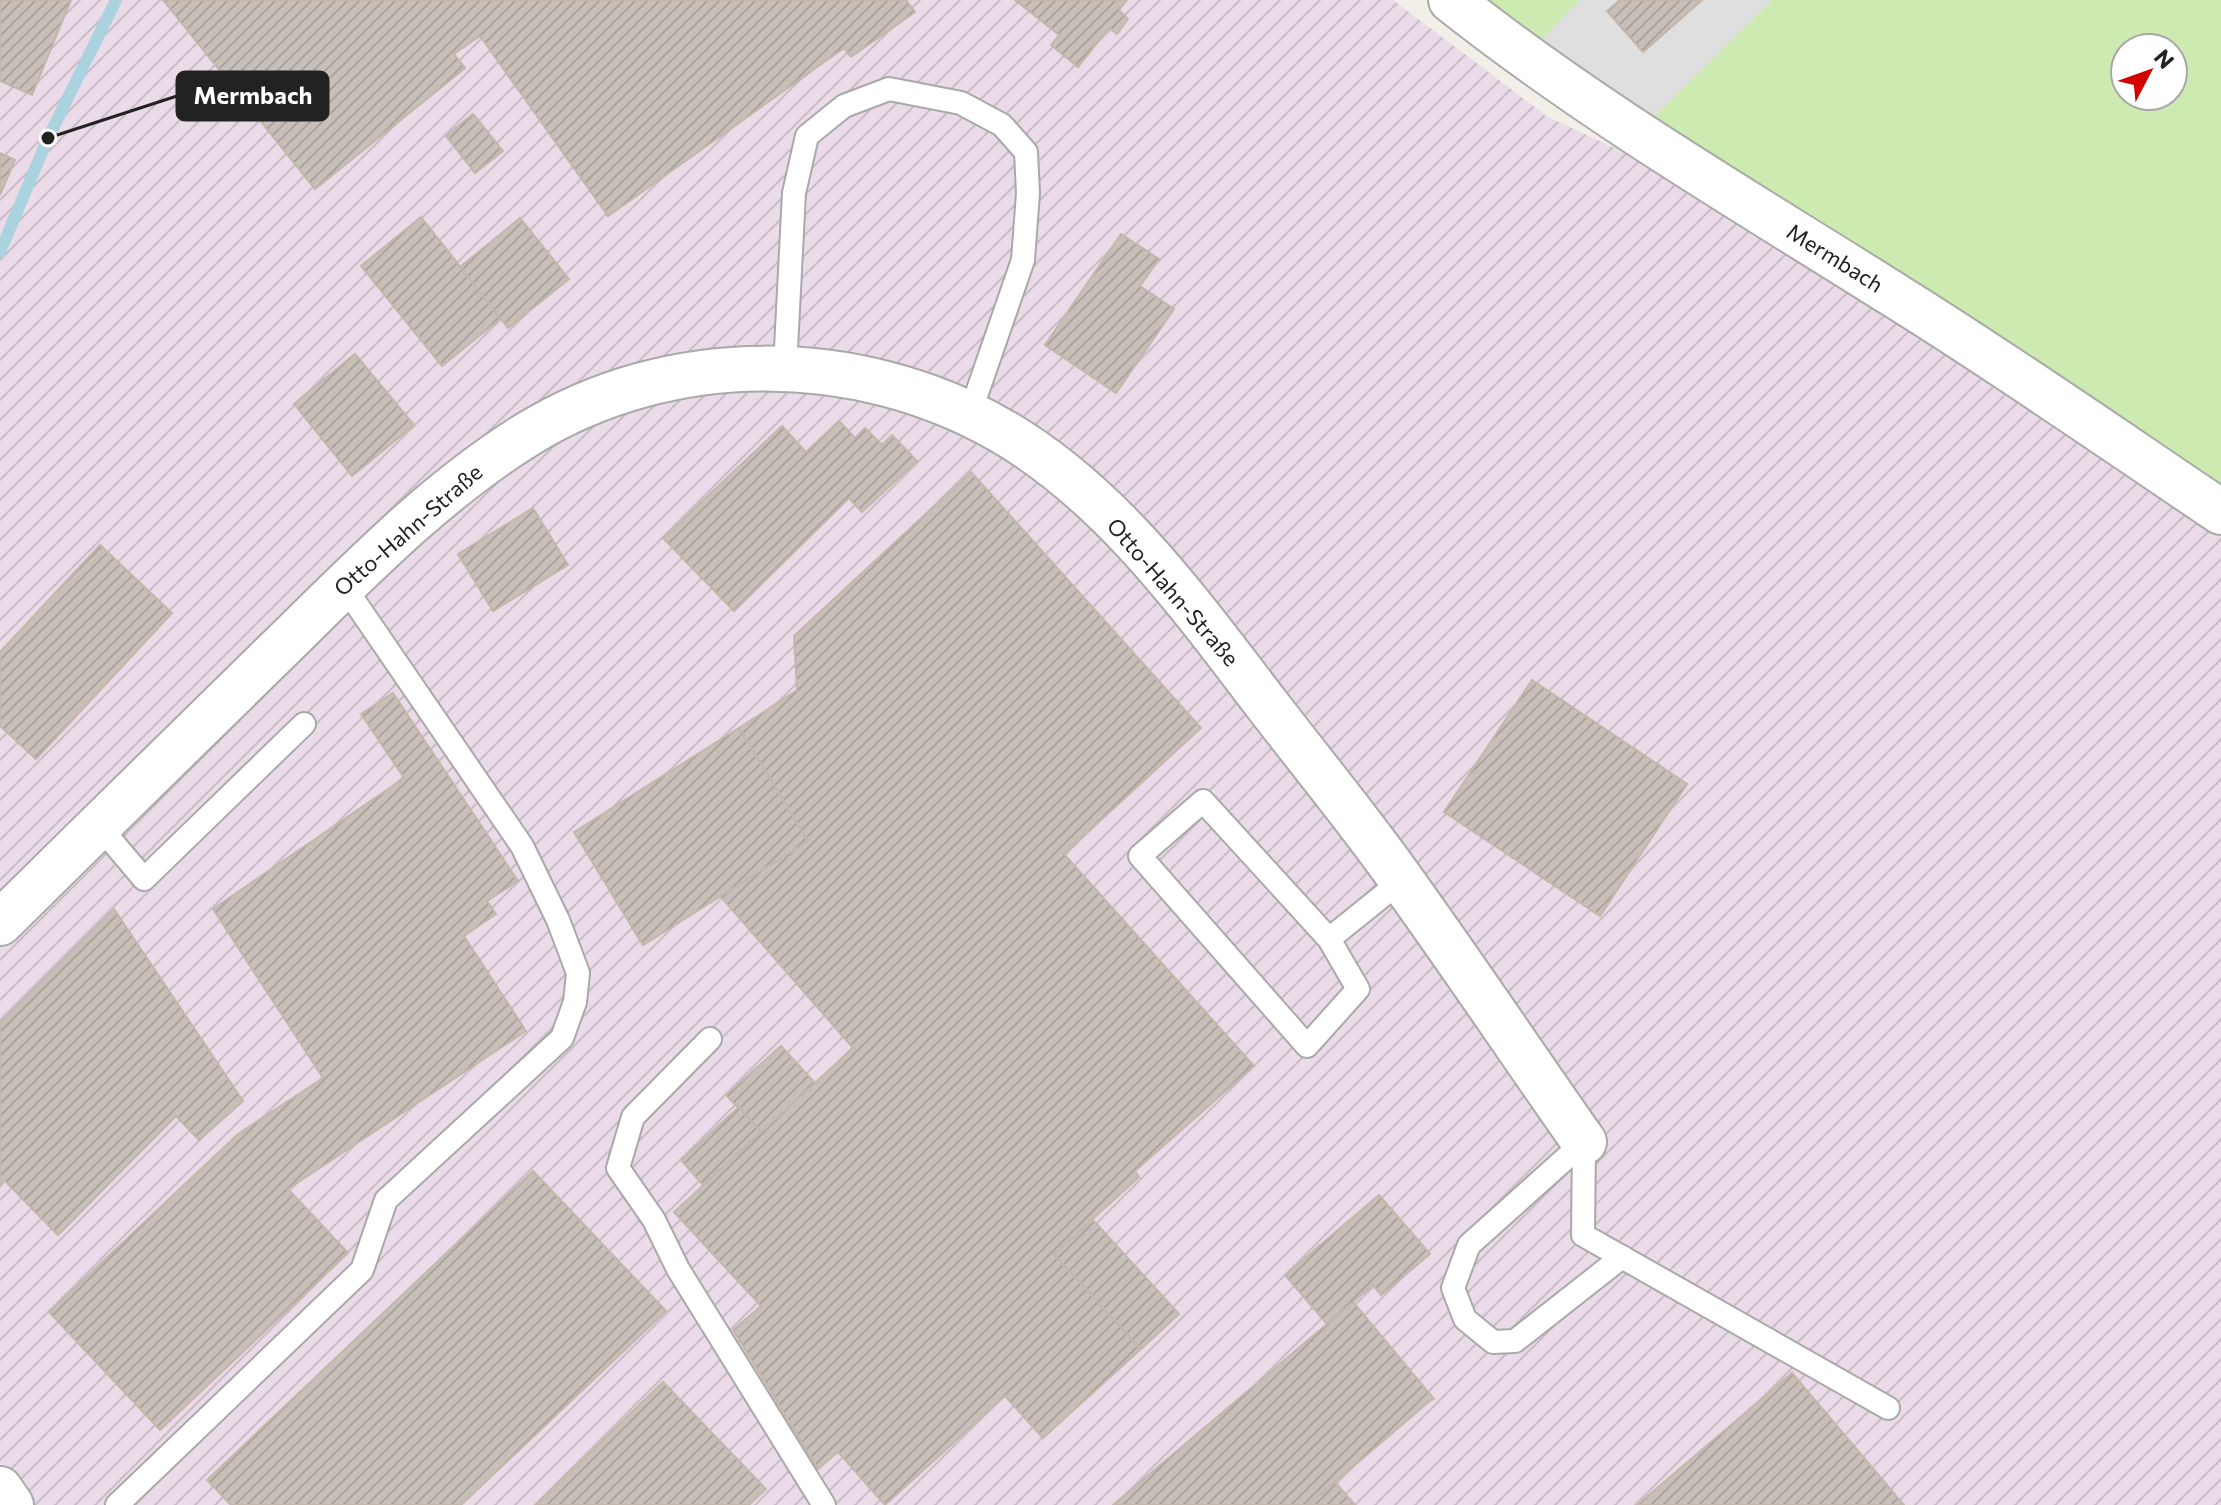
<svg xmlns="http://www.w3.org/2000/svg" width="2221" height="1505" font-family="Commissioner,sans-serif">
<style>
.residential{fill:#e0dfdf}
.industrial{fill:url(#industrial-furrows)}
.grass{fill:#cdebb0;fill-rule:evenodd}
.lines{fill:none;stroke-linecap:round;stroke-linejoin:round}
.stream{stroke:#aad3df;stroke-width:12}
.building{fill:url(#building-hatch);stroke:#c4b6ab;stroke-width:2}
.service-casing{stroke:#a9a9a9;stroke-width:26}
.minor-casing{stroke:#a9a9a9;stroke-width:48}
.service{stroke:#fff;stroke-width:22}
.minor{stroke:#fff;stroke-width:44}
.labels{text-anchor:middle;stroke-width:8;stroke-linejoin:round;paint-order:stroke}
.street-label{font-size:22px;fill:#222;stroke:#fff}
.leader{fill:none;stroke:#222;stroke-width:3}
.callout-dot{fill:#222;stroke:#fff;stroke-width:3}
.callout{fill:#222;stroke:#222;stroke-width:3}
.callout-label{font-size:24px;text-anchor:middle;font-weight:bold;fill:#fff}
</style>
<defs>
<pattern id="industrial-furrows" width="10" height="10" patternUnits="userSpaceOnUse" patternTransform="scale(2)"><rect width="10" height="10" fill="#ebdbe8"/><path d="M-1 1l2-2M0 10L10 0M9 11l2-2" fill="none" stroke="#c9bcc7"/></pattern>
<pattern id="building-hatch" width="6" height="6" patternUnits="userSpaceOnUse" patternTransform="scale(2)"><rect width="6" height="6" fill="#c7bfb8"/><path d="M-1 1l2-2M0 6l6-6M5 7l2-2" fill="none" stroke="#aba49e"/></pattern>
</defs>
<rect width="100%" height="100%" fill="#f2efe9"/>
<polygon class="residential" points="1580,0 1772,0 1650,121 1538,43"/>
<polygon class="industrial" points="0,0 1393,0 1548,117 1725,199 2221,517 2221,1505 0,1505"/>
<g class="grass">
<polygon points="1484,0 1580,0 1538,43"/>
<path d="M1772,0H2221V505L1650,121ZM2125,48H2173V96H2125Z"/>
</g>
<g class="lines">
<polyline class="stream" points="0,252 48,138 116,0"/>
</g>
<g class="building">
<polygon points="0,0 71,0 32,95 0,81"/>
<polygon points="163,0 906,0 915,12 851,57 844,48 608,216 480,36 454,54 465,68 315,189"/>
<polygon points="1015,0 1127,0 1119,10 1128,19 1117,34 1109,28 1078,67 1051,45 1059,35"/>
<polygon points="1620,0 1702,0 1643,52 1607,11"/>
<polygon points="473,114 503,151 475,173 446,136"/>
<polygon points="0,153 15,160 0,195"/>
<polygon points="421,217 501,318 442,366 361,266"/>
<polygon points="520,218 569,279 508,328 460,267"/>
<polygon points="1121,234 1159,259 1140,286 1174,309 1116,393 1045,345"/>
<polygon points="355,354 414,425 352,476 294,404"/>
<polygon points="839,421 855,438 865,428 882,445 892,435 917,461 862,512 849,498 734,611 663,538 782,426 806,452"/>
<polygon points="971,472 1201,728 1064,854 1254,1066 1135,1171 1139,1177 1054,1254 1141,1349 1043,1438 1005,1396 885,1505 838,1452 818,1469 733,1330 761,1306 674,1212 853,1048 720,896 808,841 739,728 797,690 794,636"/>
<polygon points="533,508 568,565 493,611 458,554"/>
<polygon points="100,545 172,613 36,759 0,726 0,652"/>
<polygon points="1532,680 1687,784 1600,916 1444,812"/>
<polygon points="393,693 518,881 487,901 496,914 464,936 526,1031 288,1189 348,1253 160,1430 49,1312 238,1134 323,1078 213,909 404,778 361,714"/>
<polygon points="739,728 808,841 643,945 574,832"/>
<polygon points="114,909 243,1101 199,1140 176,1116 58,1235 5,1181 0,1186 0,1023"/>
<polygon points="781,1046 815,1083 761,1132 726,1095"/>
<polygon points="739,1107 761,1132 703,1185 681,1160"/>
<polygon points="533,1171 666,1311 461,1505 231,1505 207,1480"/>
<polygon points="1379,1195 1430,1254 1381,1295 1373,1285 1327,1324 1285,1275"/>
<polygon points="1093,1220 1179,1314 1141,1349 1054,1254"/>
<polygon points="1353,1302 1434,1399 1431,1400 1308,1505 1113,1505"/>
<polygon points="1792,1373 1904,1505 1637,1505"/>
<polygon points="663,1382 766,1489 749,1505 535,1505"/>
<polygon points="1335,1482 1355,1505 1308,1505"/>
</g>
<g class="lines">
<g class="service-casing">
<g id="service">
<polyline points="785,368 794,193 807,136 844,106 889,89 961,103 1002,125 1026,152 1028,193 1023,260 969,416"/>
<polyline points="99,826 144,879 304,724"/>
<polyline points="1329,939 1203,801 1140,856 1307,1046 1358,989 1329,939 1401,881"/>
<polyline points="710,1039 633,1117 618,1168 654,1220 678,1269 824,1505"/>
<polyline points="1584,1142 1583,1235 1888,1408"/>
<polyline points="1584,1142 1469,1245 1453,1288 1465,1319 1493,1342 1515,1341 1622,1257"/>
<polyline points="117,1505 362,1270 386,1200 562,1038 575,1002 578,973 558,920 522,846 344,586"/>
</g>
</g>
<g class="minor-casing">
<g id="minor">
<path d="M1451,0C1592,112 1747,202 1899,298C2008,366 2114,440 2221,512"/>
<path d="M0,923C92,832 184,742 277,651C356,574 434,492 528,434C670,347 856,348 1000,430C1112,494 1192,607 1268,706C1308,758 1349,808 1387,860C1454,952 1518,1048 1584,1142"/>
<polyline points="0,1489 11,1505"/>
</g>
</g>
<use href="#service" class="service"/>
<use href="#minor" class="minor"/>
</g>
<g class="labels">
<g class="street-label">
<text transform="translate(1835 258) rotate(32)" y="8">Mermbach</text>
<text transform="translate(408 530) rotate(-41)" y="8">Otto-Hahn-Straße</text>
<text transform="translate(1173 592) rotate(49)" y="8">Otto-Hahn-Straße</text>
</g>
</g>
<path class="leader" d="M48 138L177 96"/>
<circle class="callout-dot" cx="48" cy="138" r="8"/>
<rect class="callout" x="177" y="72" width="151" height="48" rx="8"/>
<g class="callout-label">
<text x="253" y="104">Mermbach</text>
</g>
<g transform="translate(2149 72) rotate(49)"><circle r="38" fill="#ffffff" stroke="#a7a7a7" stroke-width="2"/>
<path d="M0-6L14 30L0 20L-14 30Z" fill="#d40000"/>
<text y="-12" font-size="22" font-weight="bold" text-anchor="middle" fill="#222222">N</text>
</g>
</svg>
